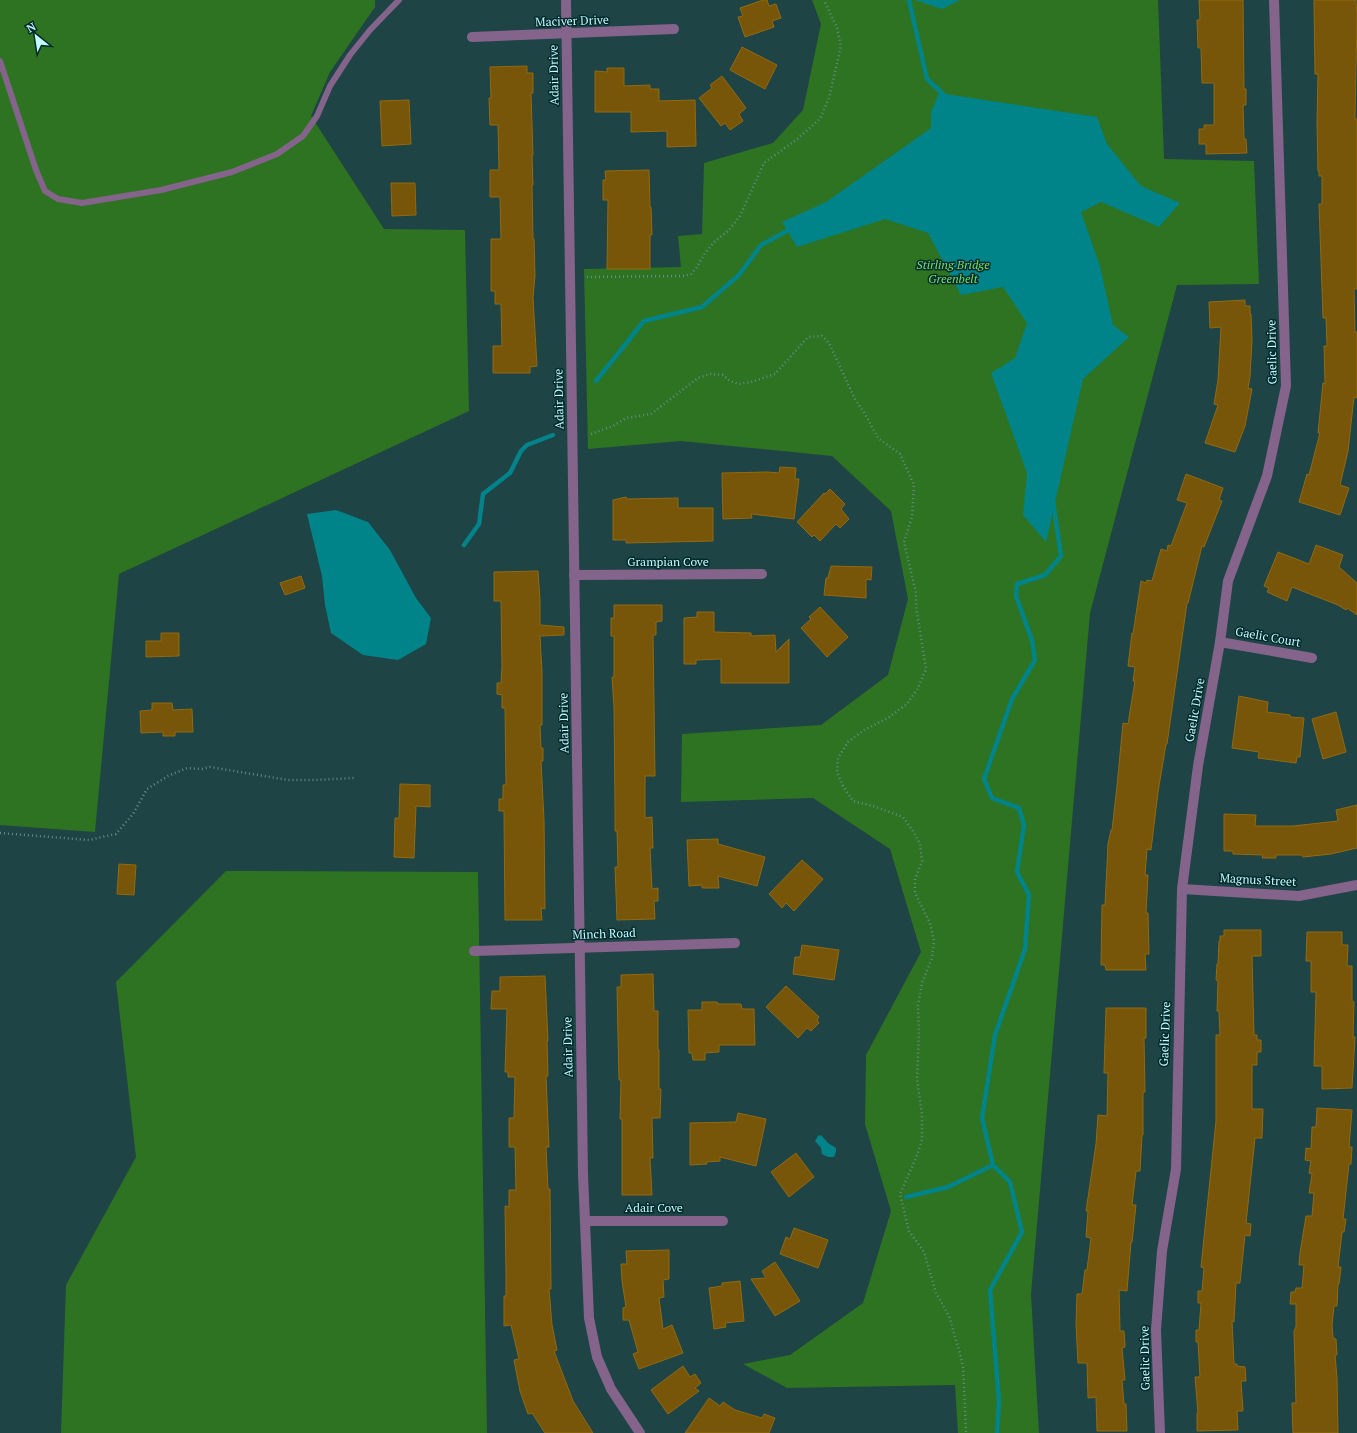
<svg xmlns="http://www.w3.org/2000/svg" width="1357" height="1433" font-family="'PT Serif',serif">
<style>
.green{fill:#2e7321}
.water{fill:#008389}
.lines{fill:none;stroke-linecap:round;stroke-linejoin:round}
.stream{stroke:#008389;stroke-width:4.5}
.building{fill:#775509;stroke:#926a11}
.path{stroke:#608c8e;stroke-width:2.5;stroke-dasharray:1 3;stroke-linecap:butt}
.service{stroke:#84648b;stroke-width:6}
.minor{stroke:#84648b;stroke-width:10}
.labels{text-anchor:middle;stroke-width:3;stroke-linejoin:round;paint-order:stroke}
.street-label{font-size:12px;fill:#c5fafd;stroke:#012a2c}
.park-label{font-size:12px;font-style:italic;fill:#78e066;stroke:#012a2c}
</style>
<rect width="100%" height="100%" fill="#1e4446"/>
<g class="green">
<polygon points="0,0 375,0 375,7 330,72 311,116 384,229 465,230 469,411 119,574 95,832 0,825"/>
<polygon points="812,0 1158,0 1164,159 1254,161 1259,284 1177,285 1090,613 1031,1294 1039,1433 958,1433 955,1385 787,1388 743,1364 790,1355 863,1303 891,1211 865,1124 866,1055 921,952 890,849 813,798 681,802 682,734 821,725 888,675 908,599 891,511 832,456 681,441 588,449 584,269 681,267 678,236 702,234 704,163 773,143 803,110 821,24"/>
<polygon points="226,871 478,872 487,1433 61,1433 66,1285 136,1157 116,982"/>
</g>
<g class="water">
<polygon points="915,0 960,0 942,9"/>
<polygon points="939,93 1097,117 1107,144 1141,186 1180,203 1159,227 1101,202 1081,212 1100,266 1113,325 1129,337 1083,379 1046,542 1023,515 1027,473 991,373 1015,358 1027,323 1003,287 961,295 928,233 885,219 797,247 782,222 826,202 931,128 931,112"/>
<polygon points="336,510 368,522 390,550 416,598 431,618 426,644 398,660 363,655 331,633 325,605 322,576 307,514"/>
<polygon points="821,1135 828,1143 836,1148 836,1152 834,1157 828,1157 822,1154 821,1148 815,1141 818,1136"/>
</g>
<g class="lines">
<g class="stream">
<polyline points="909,0 927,79 946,97"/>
<polyline points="596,381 644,321 702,307 739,275 761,245 792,228"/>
<polyline points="464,545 479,524 483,494 510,473 521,451 527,445 553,435"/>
<polyline points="906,1197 948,1187 993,1165"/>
<polyline points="997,1433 999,1401 990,1290 1022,1232 1010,1182 993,1165 982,1118 995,1035 1025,949 1029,895 1017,872 1024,825 1019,808 992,798 984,779 1012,699 1035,660 1032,640 1016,596 1017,584 1045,575 1061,556 1053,501"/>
</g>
</g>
<g class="building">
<polygon points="763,0 767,0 769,6 776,4 781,18 772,21 774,27 745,37 738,17 743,16 740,8"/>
<polygon points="1199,0 1243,0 1244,89 1246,89 1246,105 1243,105 1244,139 1246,139 1247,153 1206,154 1206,144 1199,144 1199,129 1204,129 1204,125 1214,125 1214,83 1202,83 1201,48 1198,48 1197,20 1200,20"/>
<polygon points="1314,0 1356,0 1357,16 1355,119 1357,119 1357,289 1354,289 1355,332 1357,332 1357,398 1354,397 1348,451 1340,485 1349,488 1340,515 1299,502 1307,474 1309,475 1320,433 1318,433 1323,383 1325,384 1324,346 1327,346 1326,318 1323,318 1322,289 1319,204 1322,204 1322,176 1319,176 1319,171 1318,171 1317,123 1318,74 1315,74"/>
<polygon points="742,47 777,65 765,89 730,70"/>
<polygon points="527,66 527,73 533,73 533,93 531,93 533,155 532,155 533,185 532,185 533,239 534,239 535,276 533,297 537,366 530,367 530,373 493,373 493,346 502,346 501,304 495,304 495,291 491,291 491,239 501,239 500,197 490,197 490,170 499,170 498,125 490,125 489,98 491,98 490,67"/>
<polygon points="607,68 624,68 624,86 650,85 650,89 659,89 659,101 695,100 696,146 667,147 667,131 631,132 631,112 595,112 595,71 607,72"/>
<polygon points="722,76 746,108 739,114 743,121 730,130 725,123 721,126 699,98 712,88 710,85"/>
<polygon points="409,100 411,144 382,146 380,101"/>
<polygon points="649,170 650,207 651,207 652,235 650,235 650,269 607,269 608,200 603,200 603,180 606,180 605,171"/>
<polygon points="391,183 415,183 416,215 392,216"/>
<polygon points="1245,300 1245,306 1250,306 1250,314 1251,314 1252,340 1250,377 1248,388 1252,389 1245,426 1235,452 1205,443 1218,405 1214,404 1218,380 1221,327 1210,328 1209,302"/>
<polygon points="780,467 796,468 795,479 799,479 794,519 751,514 752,518 723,519 722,473 768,472 779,473"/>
<polygon points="1186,474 1223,488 1219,500 1222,501 1204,547 1202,546 1188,603 1187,603 1167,744 1166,744 1158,792 1151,850 1147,849 1145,875 1148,875 1146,913 1148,913 1149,954 1145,954 1146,970 1106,970 1105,965 1101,965 1102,905 1105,905 1108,844 1111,830 1112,830 1117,786 1123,723 1128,724 1135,681 1133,681 1135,667 1128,666 1132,633 1133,634 1141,581 1146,583 1147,580 1152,581 1161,549 1167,551 1168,545 1171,546 1187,503 1177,500"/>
<polygon points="830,489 845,504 841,509 849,519 840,528 836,524 820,541 814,535 812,537 797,522 824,493 825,494"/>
<polygon points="626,497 627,499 678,498 678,508 713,508 713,541 626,543 626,540 613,540 613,500"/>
<polygon points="1316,545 1343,555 1339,567 1357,583 1357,615 1347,608 1346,610 1338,605 1292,587 1287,601 1267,592 1269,588 1264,586 1278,552 1309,564"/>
<polygon points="831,566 872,567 871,580 866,579 866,598 824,595 826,578 828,578"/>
<polygon points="538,571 540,601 540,625 564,627 564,635 540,636 542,672 542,725 540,725 541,748 543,748 543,761 541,761 544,820 545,909 541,908 542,920 505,920 504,811 499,811 499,799 503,799 503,785 506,785 505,708 502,708 502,695 497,694 497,683 501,683 502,667 501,601 494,601 494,572"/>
<polygon points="301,576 305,588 285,595 280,583"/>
<polygon points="614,605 662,605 662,621 656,622 656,635 653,635 655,776 645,776 645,818 652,817 653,848 650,848 652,889 658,888 658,901 654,901 655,919 617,920 615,867 618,867 617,831 615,831 615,807 614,707 612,677 614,677 614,636 611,636 611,618 614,618"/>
<polygon points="820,607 848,637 827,657 801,628 811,619 809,617"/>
<polygon points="697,612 714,612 714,632 751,633 751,636 775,635 776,652 789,639 789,683 721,683 721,659 696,660 696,664 684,664 684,618 697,617"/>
<polygon points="161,633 179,633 179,656 146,657 146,641 161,641"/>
<polygon points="1239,696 1268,702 1267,712 1290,715 1290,717 1304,718 1300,757 1297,757 1296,763 1258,758 1259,752 1232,748"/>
<polygon points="152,703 172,703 173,710 192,709 193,732 175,732 175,736 163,736 163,732 141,733 140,711 152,710"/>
<polygon points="1336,712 1346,752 1323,759 1312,719"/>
<polygon points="400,784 430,785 430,807 416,806 414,858 394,857 395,818 399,818"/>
<polygon points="1357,805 1357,848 1331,854 1303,857 1302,855 1276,855 1276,858 1262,858 1263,855 1233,854 1233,851 1224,851 1224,814 1256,815 1255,826 1293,826 1338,821 1336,810"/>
<polygon points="718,839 718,844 765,857 757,886 718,876 719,888 702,888 702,885 689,886 687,840"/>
<polygon points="802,860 823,879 794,911 786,903 782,908 769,894"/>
<polygon points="119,864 136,865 134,895 117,894"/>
<polygon points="1224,930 1261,930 1261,956 1252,956 1254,1035 1257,1035 1257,1040 1261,1040 1261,1052 1257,1052 1257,1065 1252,1065 1252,1109 1263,1109 1262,1138 1255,1138 1246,1223 1251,1224 1250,1236 1245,1235 1240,1283 1236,1283 1234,1322 1232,1321 1234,1364 1237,1364 1237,1366 1245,1367 1246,1381 1241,1381 1243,1411 1237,1411 1238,1430 1197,1431 1197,1413 1198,1413 1195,1377 1200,1377 1198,1342 1196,1342 1196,1330 1199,1330 1201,1303 1198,1303 1198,1291 1202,1291 1204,1268 1201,1267 1216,1121 1216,1035 1220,1035 1219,1011 1217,1011 1218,981 1216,980 1217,964 1218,964 1219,941 1220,941 1220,936 1224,936"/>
<polygon points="1307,932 1342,932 1342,945 1348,945 1347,966 1352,966 1352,1001 1354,1002 1353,1037 1355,1037 1352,1088 1322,1089 1322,1066 1314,1066 1316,992 1311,992 1311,961 1306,961"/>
<polygon points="802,945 839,950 834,980 793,974 795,957 800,957"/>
<polygon points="653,974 654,1011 658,1011 658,1050 659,1050 659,1089 661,1089 660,1118 652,1118 653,1158 650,1158 652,1195 622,1195 622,1119 620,1119 621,1080 619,1080 617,987 621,987 621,975"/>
<polygon points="545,976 548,1041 547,1041 548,1076 546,1076 549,1147 546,1147 548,1189 550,1189 551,1289 549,1289 552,1325 557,1350 554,1351 573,1401 593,1433 545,1433 532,1413 528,1414 520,1391 514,1360 519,1359 511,1325 504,1326 504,1296 506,1296 506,1274 505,1206 509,1207 509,1190 516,1190 515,1147 509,1147 509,1118 514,1118 515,1077 508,1077 508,1072 505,1072 507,1009 491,1009 492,991 500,991 500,977"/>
<polygon points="786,986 819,1017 817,1020 819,1023 811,1031 807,1028 798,1038 766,1007"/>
<polygon points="702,1002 717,1002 718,1004 741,1004 742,1009 754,1009 755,1045 719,1045 719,1052 705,1053 705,1060 693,1060 692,1053 689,1053 688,1010 702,1010"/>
<polygon points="1106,1008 1146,1008 1146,1038 1144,1038 1145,1092 1143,1092 1143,1135 1142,1135 1140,1171 1136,1171 1132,1205 1136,1205 1132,1242 1131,1242 1127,1291 1119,1290 1120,1331 1124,1331 1125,1347 1122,1348 1125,1380 1122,1380 1124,1404 1126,1404 1127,1431 1097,1431 1096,1397 1088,1398 1087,1363 1078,1363 1076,1324 1077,1294 1082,1294 1085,1270 1087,1270 1091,1238 1086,1237 1088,1211 1086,1211 1096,1144 1098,1115 1107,1116 1108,1073 1104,1073"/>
<polygon points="1317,1108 1352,1110 1349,1147 1352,1147 1351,1164 1349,1164 1343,1219 1346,1219 1344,1232 1342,1232 1338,1267 1341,1267 1339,1284 1338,1284 1337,1306 1334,1306 1332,1325 1333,1338 1336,1339 1337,1355 1335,1355 1337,1378 1338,1433 1293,1433 1292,1403 1296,1403 1294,1331 1296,1327 1296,1304 1290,1304 1291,1292 1295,1292 1296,1288 1302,1288 1304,1265 1299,1265 1300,1253 1306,1216 1312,1216 1314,1193 1309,1193 1312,1174 1309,1173 1311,1161 1305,1160 1306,1148 1311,1149 1312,1127 1316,1127"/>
<polygon points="738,1113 766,1119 756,1166 720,1157 720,1161 706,1162 707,1164 690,1165 690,1123 736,1122"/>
<polygon points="796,1153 814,1177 789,1197 771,1172"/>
<polygon points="794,1228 828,1240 818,1268 780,1254 786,1237 790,1239"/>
<polygon points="669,1250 669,1279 663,1280 664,1297 659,1298 663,1329 672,1325 683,1353 639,1369 633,1354 638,1352 629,1320 623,1320 623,1308 626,1307 622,1281 621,1264 627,1264 626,1251"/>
<polygon points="775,1262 800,1301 775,1316 751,1279 766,1278 762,1271"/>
<polygon points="740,1281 744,1321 725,1323 726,1327 714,1329 709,1288 722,1286 722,1283"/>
<polygon points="683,1366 690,1377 695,1374 701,1383 695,1388 699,1391 668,1414 651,1390"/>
<polygon points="709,1398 720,1406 723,1402 735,1410 762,1418 764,1414 775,1418 769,1433 685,1433"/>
</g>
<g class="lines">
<g class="path">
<polyline points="587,277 684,276 691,274 697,267 705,253 714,242 729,230 740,216 764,163 796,140 820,119 829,98 841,46 837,28 824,0"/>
<polyline points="591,434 613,426 626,418 651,414 698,378 710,374 723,375 730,381 739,384 751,382 775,374 808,337 822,336 829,343 855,399 865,414 878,438 900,454 914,485 912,517 904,542 916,593 916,606 926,669 917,690 907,704 888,718 864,730 848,742 838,758 837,772 843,786 853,801 873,806 903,817 913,831 920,844 922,861 915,879 915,893 930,923 934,941 932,958 922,983 918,1005 919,1031 917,1079 922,1114 922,1140 916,1158 900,1194 909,1231 924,1252 936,1293 949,1316 959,1350 963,1366 964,1384 966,1433"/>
<polyline points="0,833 89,840 116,834 133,814 147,789 168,776 187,768 202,769 210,767 288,780 314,780 354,778"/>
</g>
<polyline class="service" points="0,61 36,170 45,191 58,199 82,203 161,190 232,172 277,154 303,136 317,116 330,86 350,55 370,30 399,0"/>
<g class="minor">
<polyline points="566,0 583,1174 589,1318 597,1357 611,1389 640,1433"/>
<polyline points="472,37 674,29"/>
<polyline points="574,575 762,574"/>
<polyline points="1220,642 1312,658"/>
<polyline points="1182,889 1299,896 1357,885"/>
<polyline points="474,951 735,943"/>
<polyline points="585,1221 723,1221"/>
<polyline points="1160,1433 1156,1330 1162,1251 1176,1169 1182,889 1198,766 1220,642 1228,581 1267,476 1286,386 1274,0"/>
</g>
</g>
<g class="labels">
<g class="street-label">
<text transform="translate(572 21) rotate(-2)" y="4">Maciver Drive</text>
<text transform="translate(554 75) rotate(-91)" y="4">Adair Drive</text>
<text transform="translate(1272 352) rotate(-91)" y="4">Gaelic Drive</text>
<text transform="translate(559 399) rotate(-91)" y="4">Adair Drive</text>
<text x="668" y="566">Grampian Cove</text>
<text transform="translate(1268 637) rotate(10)" y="4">Gaelic Court</text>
<text transform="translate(1195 710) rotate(-80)" y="4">Gaelic Drive</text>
<text transform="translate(564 723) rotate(-91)" y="4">Adair Drive</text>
<text transform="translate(1258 880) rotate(3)" y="4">Magnus Street</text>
<text transform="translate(604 934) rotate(-2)" y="4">Minch Road</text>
<text transform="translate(1165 1034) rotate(-88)" y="4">Gaelic Drive</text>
<text transform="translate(568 1047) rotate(-91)" y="4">Adair Drive</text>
<text x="654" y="1212">Adair Cove</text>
<text transform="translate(1145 1358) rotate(-91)" y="4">Gaelic Drive</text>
</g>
<g class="park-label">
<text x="953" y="269">Stirling Bridge<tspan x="953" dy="14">Greenbelt</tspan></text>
</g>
</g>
<g transform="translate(36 36) rotate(330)" stroke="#012a2c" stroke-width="3" paint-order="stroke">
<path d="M0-3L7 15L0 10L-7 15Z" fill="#c5fafd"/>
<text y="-6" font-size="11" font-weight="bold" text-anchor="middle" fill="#c5fafd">N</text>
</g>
</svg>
